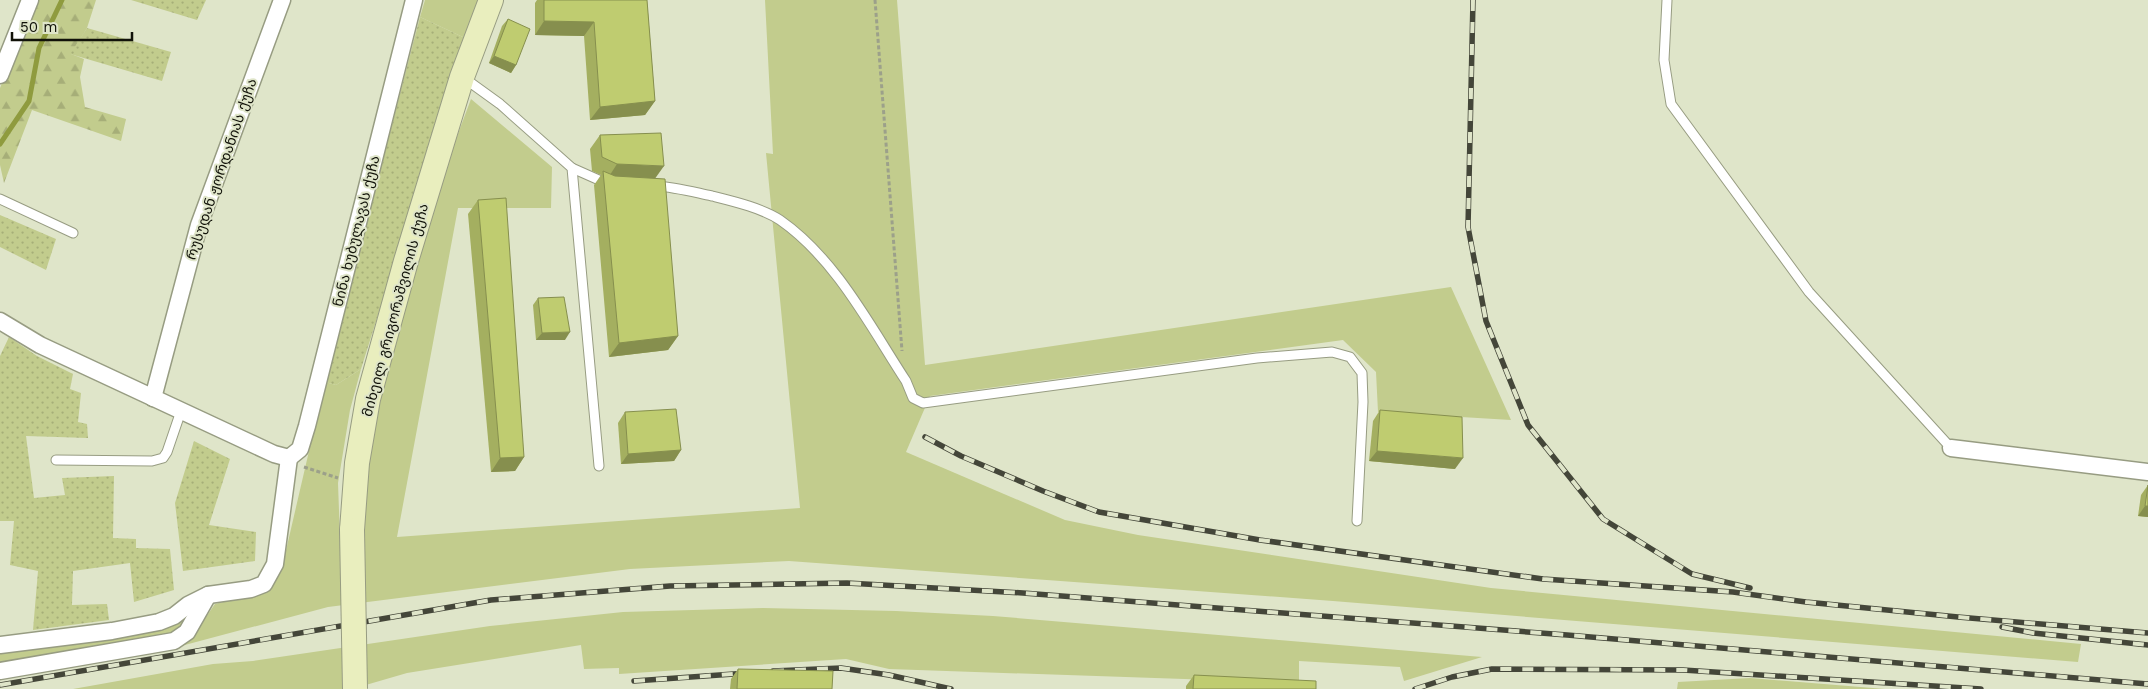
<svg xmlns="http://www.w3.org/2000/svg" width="2148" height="689" font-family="'Work Sans','Noto Sans Georgian',sans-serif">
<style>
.green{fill:#c2cc8d}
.forest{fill:url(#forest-firs)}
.garden{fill:url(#garden-dots)}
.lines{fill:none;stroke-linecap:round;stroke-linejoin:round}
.stream{stroke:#8f9b3e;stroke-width:5}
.lane-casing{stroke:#979c82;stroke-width:11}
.street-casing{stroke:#979c82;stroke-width:19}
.secondary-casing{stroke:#979c82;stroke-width:26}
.path{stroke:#9ca08a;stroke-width:3;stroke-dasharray:4 2.5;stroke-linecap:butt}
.lane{stroke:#fff;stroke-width:9}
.street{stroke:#fff;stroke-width:16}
.secondary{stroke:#e9eebe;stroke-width:24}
.rail-casing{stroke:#444639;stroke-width:5.5}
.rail{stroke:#dfe5c9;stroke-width:4;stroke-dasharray:11;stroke-linecap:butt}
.secondary-bridge-casing{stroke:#979c82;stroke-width:26;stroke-linecap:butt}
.secondary-bridge{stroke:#e9eebe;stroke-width:24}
.wall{fill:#a4af60}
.shaded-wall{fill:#868f4e}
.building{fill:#bfcc70;stroke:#868f4e}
.labels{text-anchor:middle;stroke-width:4;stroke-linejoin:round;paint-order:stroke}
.street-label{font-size:14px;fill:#111209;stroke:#dfe5c9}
</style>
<defs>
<pattern id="forest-firs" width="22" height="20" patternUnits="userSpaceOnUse" patternTransform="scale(1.25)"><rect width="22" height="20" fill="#c2cc8d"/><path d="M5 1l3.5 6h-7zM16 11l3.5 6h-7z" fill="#a6ae78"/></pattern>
<pattern id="garden-dots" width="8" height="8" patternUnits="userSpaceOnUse" patternTransform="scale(1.25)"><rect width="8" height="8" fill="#c2cc8d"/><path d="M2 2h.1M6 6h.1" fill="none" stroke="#a6ae78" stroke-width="1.8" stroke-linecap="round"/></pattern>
</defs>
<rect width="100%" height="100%" fill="#dfe5c9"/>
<g class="green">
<polygon points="425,0 478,0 465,38 420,17"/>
<polygon points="765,0 897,0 925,365 1451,287 1511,420 1378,412 1376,372 1343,340 930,396 906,452 1065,520 1138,535 1491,588 2081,644 2078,662 1333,601 789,561 630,569 328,607 181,646 197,630 215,604 255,594 271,587 281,572 325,382 336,385 361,369 350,410 338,483 340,538 360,536 372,399 447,163 471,99 552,167 551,208 458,208 397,537 800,508 766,153 773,154"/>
<polygon points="763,608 896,611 993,616 1482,657 1404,681 1400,667 1299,661 1299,683 889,669 846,659 619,674 619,668 584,669 581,645 407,673 352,689 73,689 213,664 253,661 490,626 623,612"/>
<polygon points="194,609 186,625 171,635 0,666 0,652"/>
<polygon points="1750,678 1885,689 1677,689 1678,682"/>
</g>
<polygon class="forest" points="37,0 96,0 87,28 71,54 84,59 80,77 85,107 126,119 121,141 32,110 4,183 0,165 0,88"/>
<g class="garden">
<polygon points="131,0 206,0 197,20"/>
<polygon points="420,17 465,38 361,369 336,385 325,382"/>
<polygon points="87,28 171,52 162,81 70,54"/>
<polygon points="0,215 56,239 46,270 0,247"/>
<polygon points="9,337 37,356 73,374 70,389 81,393 78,422 87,424 88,438 26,436 34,498 65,495 62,478 114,476 113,538 136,539 136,548 170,549 174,590 134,602 130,563 73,571 72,605 107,604 109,620 33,630 38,571 10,565 14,521 0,521 0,356"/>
<polygon points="194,441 230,459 209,525 256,532 255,561 183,571 175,503"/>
</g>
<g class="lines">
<polyline class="stream" points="0,144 29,101 39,48 62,0"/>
<g class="lane-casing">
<g id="lane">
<polyline points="1667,0 1664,60 1671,104 1809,292 1951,448"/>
<polyline points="464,78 500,104 572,168 599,466"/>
<polyline points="572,168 608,184"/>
<path d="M656,186C675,187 693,192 712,196C732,201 762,208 780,220C836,259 870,326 906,381L913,398L923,403L1257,358L1332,352L1350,357L1362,373L1363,402L1357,521"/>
<polyline points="0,199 73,233"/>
<polyline points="56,460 152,461 163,458 167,452 181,411"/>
</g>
</g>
<g class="street-casing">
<g id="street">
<polyline points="0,75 30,0"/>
<polyline points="0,321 40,345 274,454 289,458 300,449 307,426 414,0"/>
<polyline points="153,398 199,225 282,0"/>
<polyline points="1951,448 2148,472"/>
<polyline points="0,645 112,631 159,622 174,616 188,605 208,595 251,589 264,584 275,564 289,458"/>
<polyline points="0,671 174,641 187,632 208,595"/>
</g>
</g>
<g class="secondary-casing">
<polyline id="secondary" points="352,530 357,463 368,399 406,261 462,77 491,0"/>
</g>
<g class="path">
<polyline points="875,0 902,351"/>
<polyline points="304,467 338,478"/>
</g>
<use href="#lane" class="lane"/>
<use href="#street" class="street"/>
<use href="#secondary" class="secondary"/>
<g class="rail-casing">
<g id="rail">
<polyline points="1473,0 1468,227 1486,321 1528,425 1603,519 1692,574 1750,588"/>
<polyline points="925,437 961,456 1043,491 1099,512 1260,540 1543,579 1733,592 1806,602 1958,617 2148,633"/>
<polyline points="2002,627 2033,633 2148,645"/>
<polyline points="773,671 841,668 889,675 951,689"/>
<polyline points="634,681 748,673"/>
<polyline points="0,685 491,600 670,586 847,583 1023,593 1567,635 2148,684"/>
<polyline points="1415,689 1452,677 1492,669 1683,670 1981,689"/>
</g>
</g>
<use href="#rail" class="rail"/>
<g class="secondary-bridge-casing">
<polyline id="secondary-bridge" points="352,530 355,689"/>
</g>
<use href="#secondary-bridge" class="secondary-bridge"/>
</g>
<g class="wall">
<polygon points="537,0 647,0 655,101 645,115 590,120 584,36 535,35 535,3"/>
<polygon points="508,19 516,65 511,73 489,63 502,26"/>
<polygon points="600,135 655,178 678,336 668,350 609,357 594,185 601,175 592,171 590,149"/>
<polygon points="478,200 524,457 515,471 491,472 468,214"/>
<polygon points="538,298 565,340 536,340 533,305"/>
<polygon points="1380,410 1455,469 1369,461 1373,421"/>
<polygon points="625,412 681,450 674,461 621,464 618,423"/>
<polygon points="2148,485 2148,517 2138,516 2141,495"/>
<polygon points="738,669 832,689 730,689 731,679"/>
<polygon points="1194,675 1316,689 1186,689 1186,686"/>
</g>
<g class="shaded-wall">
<polygon points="544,21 594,22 584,36 535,35"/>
<polygon points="494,56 516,65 511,73 489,63"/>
<polygon points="655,101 645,115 590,120 600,107"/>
<polygon points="617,164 664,166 654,180 608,178"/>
<polygon points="570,332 565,340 536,340 542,333"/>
<polygon points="678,336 668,350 609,357 619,343"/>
<polygon points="681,450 674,461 621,464 628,454"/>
<polygon points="1377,451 1463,458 1455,469 1369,461"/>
<polygon points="524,457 515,471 491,472 500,458"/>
<polygon points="2145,506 2148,506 2148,517 2138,516"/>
</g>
<g class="building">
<polygon points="544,0 647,0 655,101 600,107 594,22 544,21"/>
<polygon points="508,19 530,29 516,65 494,56"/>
<polygon points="661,133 664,166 617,164 602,157 600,135"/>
<polygon points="603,171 615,176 665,179 678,336 619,343"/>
<polygon points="506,198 524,457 500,458 478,200"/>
<polygon points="564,297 570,332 542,333 538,298"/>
<polygon points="676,409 681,450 628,454 625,412"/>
<polygon points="1380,410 1462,417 1463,458 1377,451"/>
<polygon points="2148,485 2148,506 2145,506"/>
<polygon points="738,669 833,671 832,689 737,689"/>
<polygon points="1194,675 1316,681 1316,689 1193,689"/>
</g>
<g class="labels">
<g class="street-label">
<text transform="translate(221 169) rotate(-71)" y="5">რუსუდან ჟორდანიას ქუჩა</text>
<text transform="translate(356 231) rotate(-76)" y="5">ნინა ხუბულავას ქუჩა</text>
<text transform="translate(395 310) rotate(-75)" y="5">მიხეილ გრიგორაშვილის ქუჩა</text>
</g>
</g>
<path d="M12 32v8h120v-8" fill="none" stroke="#111209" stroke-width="2.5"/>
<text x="20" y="32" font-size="15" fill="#111209" stroke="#dfe5c9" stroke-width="4" paint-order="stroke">50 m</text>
</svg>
